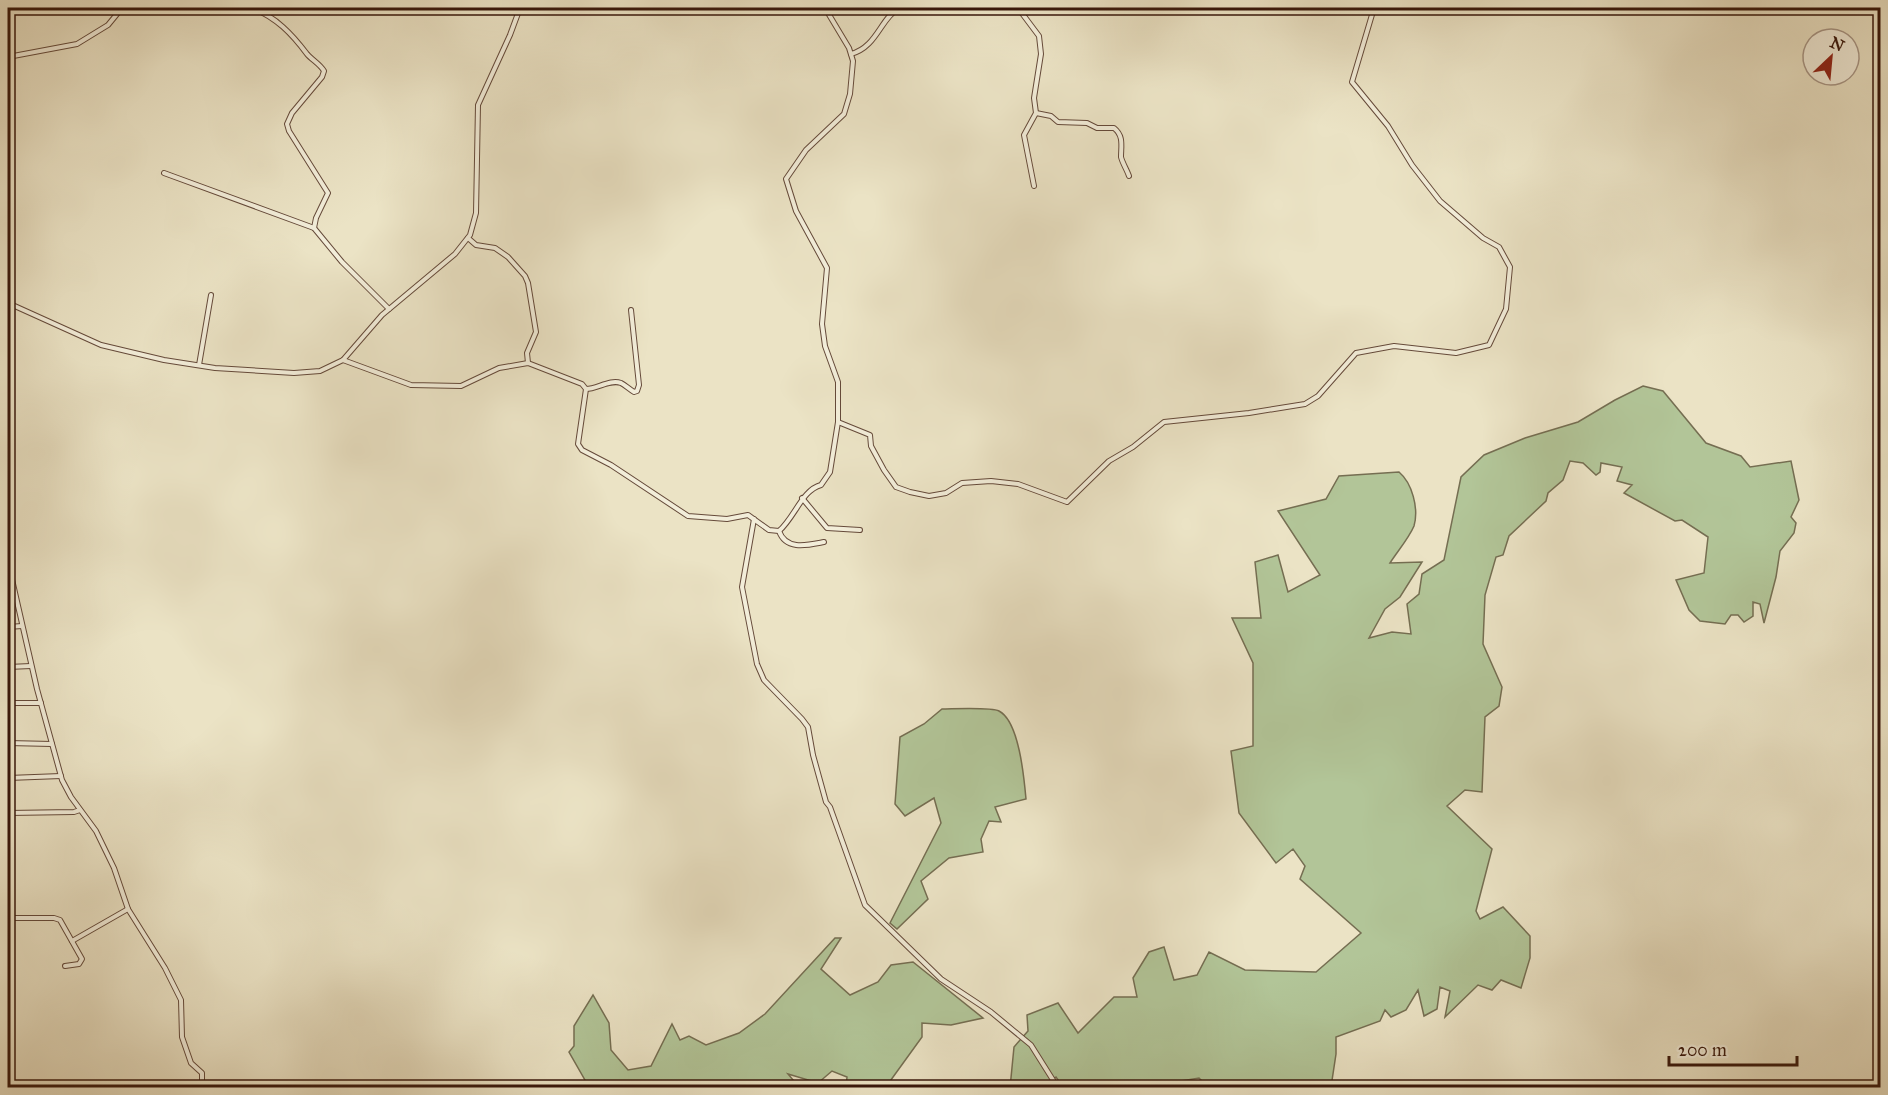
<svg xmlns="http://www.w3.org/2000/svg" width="1888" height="1095" font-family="'IM FELL Great Primer',serif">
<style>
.green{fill:#b2c598;stroke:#756e52;stroke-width:1.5}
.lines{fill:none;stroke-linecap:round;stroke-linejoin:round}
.street-casing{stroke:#654a3a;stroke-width:6}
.street{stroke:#f2edd9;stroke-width:4}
</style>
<rect width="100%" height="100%" fill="#ebe3c5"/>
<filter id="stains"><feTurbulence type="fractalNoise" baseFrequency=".00333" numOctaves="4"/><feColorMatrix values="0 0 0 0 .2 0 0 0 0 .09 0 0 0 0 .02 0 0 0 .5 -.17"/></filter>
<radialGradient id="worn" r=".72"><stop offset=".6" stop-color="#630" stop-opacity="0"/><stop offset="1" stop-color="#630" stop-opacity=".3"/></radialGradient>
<g class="green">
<path d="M1643,386L1663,391L1706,443L1741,456L1750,467L1791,461L1799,500L1791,517L1796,523L1794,533L1780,551L1776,577L1764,623L1760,604L1753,602V616L1744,622L1738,615H1731L1725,624L1700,621L1689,610L1676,580L1704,573L1708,537L1682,520L1675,521L1624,493L1632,485L1617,481L1622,467L1601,463L1600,472L1596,475L1583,463L1570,461L1563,480L1548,493L1546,501L1509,536L1503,555L1496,557L1485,595L1483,644L1502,687L1499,706L1485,717L1482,792L1465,790L1447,806L1492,849L1476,911L1480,919L1503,907L1530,936V958L1521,988L1501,980L1492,990L1478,985L1445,1017L1450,991L1440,987L1437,1009L1424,1016L1418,990L1406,1010L1391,1017L1385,1010L1380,1021L1336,1037V1054L1331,1087H1208L1199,1078L1151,1086L1145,1083L1130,1086V1087L1064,1088L1056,1077L1043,1087L1010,1088L1014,1047L1028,1031L1027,1015L1058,1003L1078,1033L1114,997H1137L1133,978L1149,952L1164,947L1174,980L1197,975L1209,952L1245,970L1316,972L1361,933L1300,879L1305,866L1293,849L1276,863L1239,813L1231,751L1253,746V663L1232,618H1261L1255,562L1278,555L1288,592L1320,575L1278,511L1326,499L1339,476L1399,472C1412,483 1419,508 1414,526C1409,538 1397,552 1390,563L1422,562L1400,597L1385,609L1369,638L1392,632L1411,634L1407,604L1419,594L1422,574L1444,560L1461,477L1484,455L1525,438L1578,422L1615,400Z"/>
<path d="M942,709C953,709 991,707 999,711C1019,721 1024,777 1026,799L995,807L1001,822L989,821L981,839L983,852L949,858L921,881L928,899L897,929L890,923L941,823L934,798L905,816L895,804L900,737L924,724Z"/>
<polygon points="835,938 841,938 821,969 850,995 878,982 891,965 913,962 983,1018 951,1025 922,1023 922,1037 888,1084 891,1087 846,1087 847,1077 832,1071 818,1083 788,1074 799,1087 589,1087 569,1052 574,1046 574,1026 593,995 609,1023 611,1050 628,1070 651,1066 672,1024 680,1040 689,1036 706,1045 739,1033 765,1014"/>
</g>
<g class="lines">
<g class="street-casing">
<g id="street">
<path d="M252,8C276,17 292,34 307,54C312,60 320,64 324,71L322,77L292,113L287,124L289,131L328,193L316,218L314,228"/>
<polyline points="825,8 849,48 853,61 850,94 844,114 806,150 786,179 796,211 827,268 822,324 825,346 838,382 838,422"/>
<polyline points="1018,8 1039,36 1041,54 1034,98 1036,113 1024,135 1034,186"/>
<path d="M851,54C877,47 880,19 899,8"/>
<polyline points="8,57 77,44 108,25 122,8"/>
<path d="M1036,113L1051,116L1058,122L1087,123L1097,128H1114C1124,136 1121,146 1121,157C1122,162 1127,170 1129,176"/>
<polyline points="164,173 314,228 342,262 389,309"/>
<polyline points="468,238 476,245 495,248 508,257 525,276 528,283 536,332 527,353 528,363"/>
<polyline points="8,303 101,345 164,360 215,368 294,373 320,371 343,360 382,315 455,254 470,235 476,213 478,105 510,35 520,8"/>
<path d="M343,360L411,385L461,386L499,368L528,363L582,384L586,389L578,444L582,450L611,465L688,516L727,519L748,515L769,530L779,531C795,517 802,490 821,485L830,472L838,422L870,435L871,446L884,470L896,487L910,492L929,496L946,493L962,483L991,481L1018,484L1067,502L1109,461L1133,447L1164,422L1249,413L1305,404L1318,396L1356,353L1394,346L1456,353L1489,345L1506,309L1510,267L1499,247L1483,238L1440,201L1412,165L1388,126L1352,82L1374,8"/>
<polyline points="199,365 211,295"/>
<path d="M586,389C597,389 610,379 621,383C625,385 629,389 634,392L637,391L639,385L631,310"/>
<polyline points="802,498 827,528 860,530"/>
<polyline points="754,519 742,587 757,664 764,680 802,719 808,727 813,755 826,802 830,807 865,905 941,979 991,1012 1031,1045 1058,1088"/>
<path d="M779,531C786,551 808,545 824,542"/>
<polyline points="8,562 37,689 62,780 71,797 96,831 114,868 128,909 165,968 181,1000 182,1037 191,1063 202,1073 202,1088"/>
<polyline points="8,627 22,626"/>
<polyline points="8,667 31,666"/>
<polyline points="8,703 41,703"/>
<polyline points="8,743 52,744"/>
<polyline points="8,778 61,776"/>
<polyline points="8,813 74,812 80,810"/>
<polyline points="8,918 54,918 60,920 82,959 79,964 65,966"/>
<polyline points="72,941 128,909"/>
</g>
</g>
<use href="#street" class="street"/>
</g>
<rect width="1888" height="1095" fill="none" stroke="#ebe3c5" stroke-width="30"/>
<rect x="9" y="9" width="1870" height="1077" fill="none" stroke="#38170b" stroke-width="3"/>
<rect x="15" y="15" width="1858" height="1065" fill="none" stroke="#38170b" stroke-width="1.5"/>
<g transform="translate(1831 57) rotate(26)"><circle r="28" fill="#f2edd9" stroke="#a89787" stroke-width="1.5"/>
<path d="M0-4.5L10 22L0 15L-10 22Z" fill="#8f2418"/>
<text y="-9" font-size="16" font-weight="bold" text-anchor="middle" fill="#38170b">N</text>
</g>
<path d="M1669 1056v9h128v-9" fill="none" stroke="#38170b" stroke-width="3"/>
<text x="1678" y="1056" font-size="18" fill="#38170b" stroke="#f2edd9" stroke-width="4.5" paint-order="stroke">200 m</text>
<rect width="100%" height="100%" filter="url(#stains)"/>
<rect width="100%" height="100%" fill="url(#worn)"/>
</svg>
